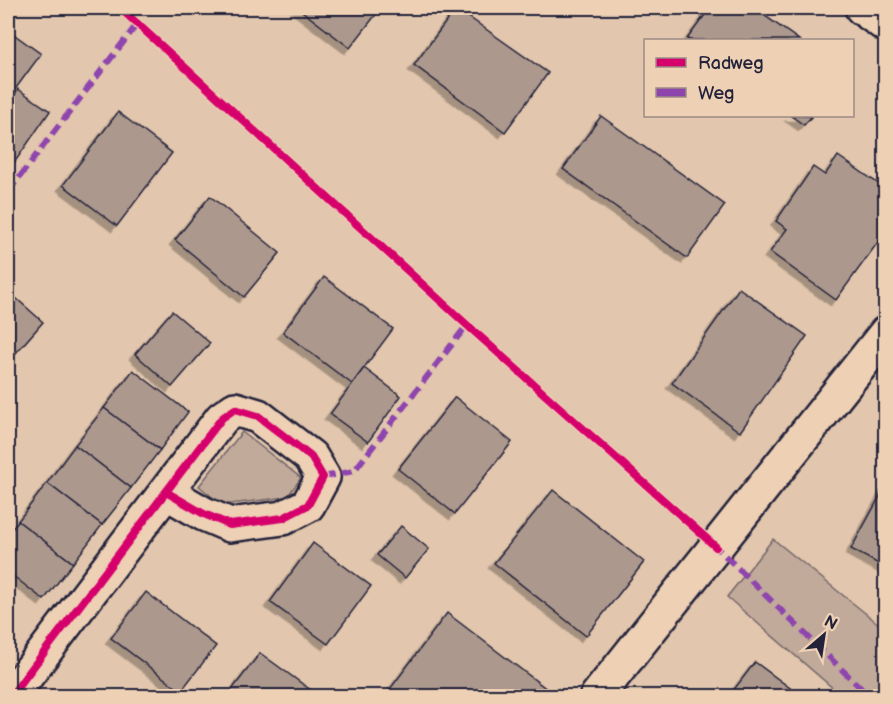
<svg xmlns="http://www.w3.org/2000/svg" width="893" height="704" font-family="'Balsamiq Sans',sans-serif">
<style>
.green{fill:#c2aa9a;stroke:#72666a;stroke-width:1.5}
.building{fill:#ac988d;stroke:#22223b;stroke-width:1.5;filter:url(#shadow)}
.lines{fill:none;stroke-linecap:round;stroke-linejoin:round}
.street-casing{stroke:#22223b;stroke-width:38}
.street{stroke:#eed0b4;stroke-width:33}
.quiet{stroke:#8e44ad;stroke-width:6;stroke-dasharray:12 6;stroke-linecap:butt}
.cycleway-casing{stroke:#eed0b4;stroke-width:11}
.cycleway{stroke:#d6006c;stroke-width:8}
</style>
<defs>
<filter id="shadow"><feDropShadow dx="-5.5" dy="5.5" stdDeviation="0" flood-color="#0004"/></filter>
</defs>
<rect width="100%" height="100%" fill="#e2c6ad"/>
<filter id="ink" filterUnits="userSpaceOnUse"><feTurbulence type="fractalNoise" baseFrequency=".0167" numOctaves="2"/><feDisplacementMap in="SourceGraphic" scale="12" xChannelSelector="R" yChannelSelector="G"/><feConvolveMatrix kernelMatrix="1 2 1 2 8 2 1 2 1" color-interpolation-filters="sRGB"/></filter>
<g filter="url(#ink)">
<g class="green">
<polygon points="242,432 301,478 287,497 222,505 199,486"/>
<polygon points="773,539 885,629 885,696 842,696 727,597"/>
</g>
<g class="building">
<polygon points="298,8 381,8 350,48"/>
<polygon points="456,8 548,73 505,132 414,65"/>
<polygon points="710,8 754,8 799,40 689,40 687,39"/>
<polygon points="8,30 41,54 8,99"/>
<polygon points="18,89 50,111 12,166 8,163 8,105"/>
<polygon points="118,112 172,153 117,226 63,185"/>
<polygon points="601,116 725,205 687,258 563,169"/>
<polygon points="791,116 812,116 804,125"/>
<polygon points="838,156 886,189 886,231 836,300 770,252 787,229 776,221 813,167 825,175"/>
<polygon points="210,196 280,253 244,297 175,240"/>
<polygon points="324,277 393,329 352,384 283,332"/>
<polygon points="739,288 807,336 740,432 672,383"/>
<polygon points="8,291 43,322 8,362"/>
<polygon points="172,311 210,343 172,387 135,354"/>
<polygon points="364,368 401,396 368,442 330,414"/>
<polygon points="133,370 188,412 160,450 104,408"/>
<polygon points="455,397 512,442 455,514 398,469"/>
<polygon points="104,408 160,450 131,488 75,445"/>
<polygon points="75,445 131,488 102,525 47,483"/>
<polygon points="47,483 102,525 73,563 18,521"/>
<polygon points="886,485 886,568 851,549"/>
<polygon points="553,490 644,562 586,636 494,563"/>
<polygon points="18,521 73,563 44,600 8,572 8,534"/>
<polygon points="401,526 429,549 405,578 377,555"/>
<polygon points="313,543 371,586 328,644 270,602"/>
<polygon points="146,592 216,646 181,691 111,638"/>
<polygon points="447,613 552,693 550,696 400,696 390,689"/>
<polygon points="260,653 319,696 227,696"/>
<polygon points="755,662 801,696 729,696"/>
</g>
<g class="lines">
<g class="street-casing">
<g id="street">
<polyline points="862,8 886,25"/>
<polyline points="11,696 222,418 235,409 258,416 311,457 323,477 308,505 283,518 230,525 204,514 166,492"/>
<polyline points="597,696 886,333"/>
</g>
</g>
<use href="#street" class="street"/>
<g class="quiet">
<polyline points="8,192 138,23"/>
<polyline points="323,477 354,471 467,325"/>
<polyline points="712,543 869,696"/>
</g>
<g class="cycleway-casing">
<g id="cycleway">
<polyline points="120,8 467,325 716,547"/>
<polyline points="11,696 222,418 235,409 258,416 311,457 323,477 308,505 283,518 230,525 204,514 166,492"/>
</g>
</g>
<use href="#cycleway" class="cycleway"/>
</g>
</g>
<rect width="893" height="704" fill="none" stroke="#eed0b4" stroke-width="30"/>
<rect x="15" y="15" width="863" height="674" fill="none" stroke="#22223b" stroke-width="2" filter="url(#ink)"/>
<rect x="644" y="39" width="210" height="78" fill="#eed0b4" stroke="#9c8a84" stroke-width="1.5"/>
<rect x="656" y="58" width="30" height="9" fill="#d6006c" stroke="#9c8a84" stroke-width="1.5"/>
<text x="698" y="69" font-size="18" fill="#22223b">Radweg</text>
<rect x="656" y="88" width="30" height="9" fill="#8e44ad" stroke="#9c8a84" stroke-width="1.5"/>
<text x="698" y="99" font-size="18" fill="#22223b">Weg</text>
<g transform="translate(824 635) rotate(29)" stroke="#eed0b4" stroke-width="4.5" paint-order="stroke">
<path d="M0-4.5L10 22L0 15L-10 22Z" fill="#22223b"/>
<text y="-9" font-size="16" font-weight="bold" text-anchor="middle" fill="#22223b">N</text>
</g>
</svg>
